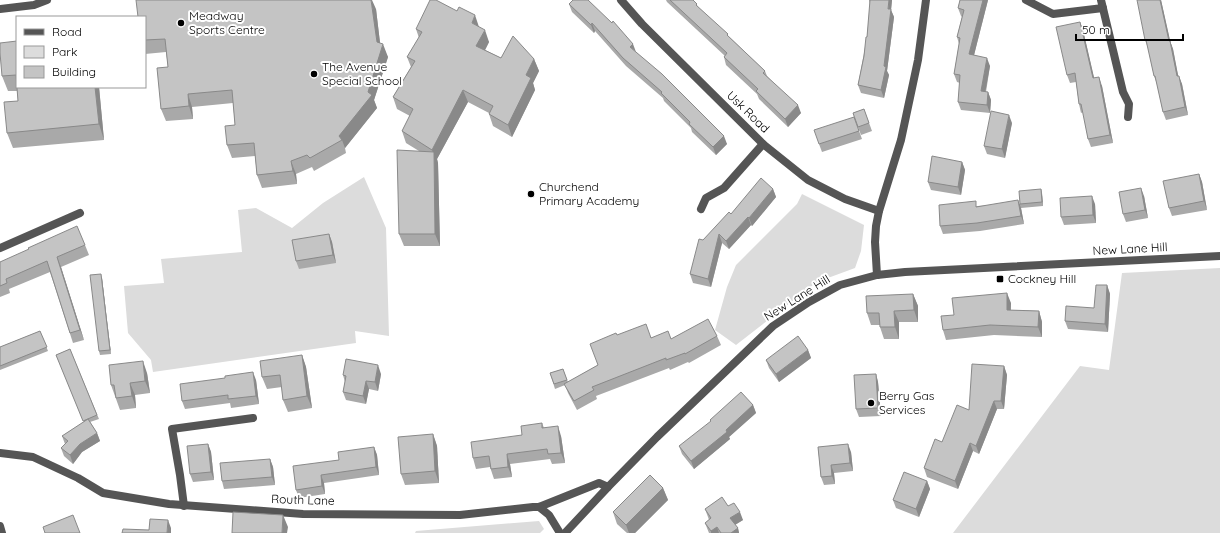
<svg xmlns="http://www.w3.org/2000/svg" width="1220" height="533" font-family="Quicksand,sans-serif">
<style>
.green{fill:#dcdcdc}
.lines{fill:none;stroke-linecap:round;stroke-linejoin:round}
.minor{stroke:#555;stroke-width:8}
.tertiary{stroke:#555;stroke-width:8}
.wall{fill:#a9a9a9}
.shaded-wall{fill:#898989}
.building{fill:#c4c4c4;stroke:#898989}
.poi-dot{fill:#000;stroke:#fff;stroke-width:1.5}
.labels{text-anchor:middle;stroke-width:4;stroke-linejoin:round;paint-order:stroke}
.poi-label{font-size:12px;fill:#000;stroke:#fff;text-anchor:start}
.street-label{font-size:12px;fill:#000;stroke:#fff}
</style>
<rect width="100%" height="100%" fill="#fff"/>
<g class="green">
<polygon points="364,177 386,228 389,336 355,331 356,343 153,372 151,360 128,333 124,286 164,283 161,259 242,252 238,210 256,208 292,228 323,203"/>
<polygon points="802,194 864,225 861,251 855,268 817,282 736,345 715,330 727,287 736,265 797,204"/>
<polygon points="1220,268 1220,533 953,533 1080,366 1109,370 1122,273"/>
<polygon points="539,521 544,529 540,533 415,533 416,531"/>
</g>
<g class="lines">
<g class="minor">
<polyline points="621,0 642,24 763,144 808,180 845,199 879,211"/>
<polyline points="1026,0 1053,14 1103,8"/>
<polyline points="1101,0 1123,92 1129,104 1128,117"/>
<polyline points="0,9 34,5 47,0"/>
<polyline points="701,209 706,198 724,188 763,144"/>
<polyline points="0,248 80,213"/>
<polyline points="877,275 875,242 876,226 879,211 901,140 918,60 926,0"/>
<polyline points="0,453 33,457 78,478 103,493 169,504 303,514 460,515 533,507 539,507 599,483 608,487"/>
<polyline points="184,506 180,475 172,429 253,418"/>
<polyline points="539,507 549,515 560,533"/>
<polyline points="565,533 608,487 657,437 773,326 809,302 840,285 877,275 905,272 1220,256"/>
</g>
<polyline class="tertiary" points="0,526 2,533"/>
</g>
<g class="wall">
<polygon points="666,0 693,0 699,8 765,71 767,76 801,113 788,127 759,99 757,94 726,65 724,57 725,56 667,2"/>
<polygon points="869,0 892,0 891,10 894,17 887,71 889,75 884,98 861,93 858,85 867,37 870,4"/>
<polygon points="960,0 988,0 974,55 990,66 986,92 988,92 991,100 990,113 961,110 958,102 960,83 957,82 954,74 959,44 957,37 962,17 961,16 958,8"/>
<polygon points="1161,0 1170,41 1173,49 1178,76 1182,84 1188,115 1166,120 1163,112 1157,84 1154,76 1148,48 1145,40"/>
<polygon points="569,4 635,51 727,144 716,155 692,132 691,128 664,101 663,98 626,66 595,31 594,33 572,12"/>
<polygon points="376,9 380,43 388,57 374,100 377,108 345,148 346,153 314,171 312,167 296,174 297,184 262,188 257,175 255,156 232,158 227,145 235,125 233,103 192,107 193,119 166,121 161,109 168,67 166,52 145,54 145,17"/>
<polygon points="1080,22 1083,30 1094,78 1102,86 1113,143 1091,147 1088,139 1083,112 1081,113 1079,104 1076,82 1070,83 1067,75"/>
<polygon points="479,27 489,42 485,50 501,58 534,59 539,71 533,83 535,90 512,137 493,126 489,114 489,113 468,102 437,159 438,163 440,246 404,246 399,234 419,151 406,143 402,131 410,116 397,109 393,97 411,67 407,57 419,38 416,29"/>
<polygon points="17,41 99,87 104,140 13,148 7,133 18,101 17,91 8,91 2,76"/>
<polygon points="864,109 872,131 861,135 853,113"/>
<polygon points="854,117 862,139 822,152 819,144"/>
<polygon points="1012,123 1005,158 987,154 984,146"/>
<polygon points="962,162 965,170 961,195 931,190 928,182"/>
<polygon points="1199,174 1202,182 1207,210 1172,216 1169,208"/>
<polygon points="773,189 776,197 752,226 751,225 729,249 722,243 711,287 693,283 690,274 703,240 731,214"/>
<polygon points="1041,189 1042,193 1043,206 1021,208 1024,224 980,231 943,234 940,226 977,206 1020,204"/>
<polygon points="1144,196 1148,218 1126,222 1123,214"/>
<polygon points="1095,204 1096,223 1064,225 1061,217"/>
<polygon points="329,234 332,242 336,263 299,269 296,261"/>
<polygon points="85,245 89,255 61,267 84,340 73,343 50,272 9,289 10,293 0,297 0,262"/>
<polygon points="102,278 111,354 100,355 99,351"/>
<polygon points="1107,285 1110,294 1108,332 1068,329 1065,321 1094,308"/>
<polygon points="913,294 918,306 918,322 899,322 899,339 884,339 880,327 880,325 871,325 867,313"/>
<polygon points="1011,303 1011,310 1039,311 1042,322 1042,337 994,335 946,340 943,330 954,315"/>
<polygon points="40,331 48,351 0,370 0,347"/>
<polygon points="617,335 671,339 717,336 721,345 689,363 688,362 670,370 669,368 596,396 597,399 577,410 568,393 565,385 555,389 550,373 563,369 568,382 598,365"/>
<polygon points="70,349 99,419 90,422 97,433 100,441 82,452 73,464 64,456 61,448 65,444 62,436 84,422 56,355"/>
<polygon points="808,350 811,358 779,382 769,368 766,360"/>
<polygon points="302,355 306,367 312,408 288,412 283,400 282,387 267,389 262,377"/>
<polygon points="1004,366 1007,375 1004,409 997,409 979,454 973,451 958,489 927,477 924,468 942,442 969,410"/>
<polygon points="147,373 150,393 135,395 136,408 120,410 111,385"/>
<polygon points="381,374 378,391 369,389 366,404 346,400 343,392 345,382 343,375"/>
<polygon points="876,374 878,382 881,416 859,417 856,409"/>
<polygon points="256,380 259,404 231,408 230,403 185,409 182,401"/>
<polygon points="753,405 756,413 729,437 730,439 694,469 682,454 679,446"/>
<polygon points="542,423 544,428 561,436 565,463 552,464 550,459 510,464 512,477 494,479 490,467 476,469 473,458 522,435"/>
<polygon points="433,434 437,446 439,483 405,485 401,474"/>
<polygon points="208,444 211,452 214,480 193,482 190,474"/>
<polygon points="374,447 377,455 379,475 324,483 325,494 299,498 296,490 339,460"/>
<polygon points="818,447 851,452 853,471 834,473 835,484 824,485 821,477"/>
<polygon points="270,459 273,467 275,485 224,489 222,481"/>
<polygon points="927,481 930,489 919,517 896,508 893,500"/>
<polygon points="663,488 668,500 635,533 627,533 617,524 613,512"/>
<polygon points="728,506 743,520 735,525 738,528 739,533 709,533 705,523 709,520 708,517 705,509"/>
</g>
<g class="shaded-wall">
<polygon points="371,0 372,0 376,9 381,51 383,44 388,57 374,100 377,108 345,148 342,140 339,136 377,42"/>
<polygon points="889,0 892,0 891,10 894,17 887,71 889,75 884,98 881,90 884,66"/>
<polygon points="983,0 988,0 972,63 969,54"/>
<polygon points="1160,0 1161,0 1172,49 1169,41"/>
<polygon points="475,15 479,27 472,23"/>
<polygon points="1080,22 1083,30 1096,86 1093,78"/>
<polygon points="592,23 595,31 594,33 591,25"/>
<polygon points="485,30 489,42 481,58 476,46"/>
<polygon points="1170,41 1173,49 1180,85 1177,76"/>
<polygon points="633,44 636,52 630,47"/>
<polygon points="987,58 990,66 984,99 981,91"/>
<polygon points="534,59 539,71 533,83 535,90 512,137 508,125 526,75"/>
<polygon points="1179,76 1182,84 1188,115 1185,107"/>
<polygon points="1099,77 1102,86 1113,143 1110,135"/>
<polygon points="95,87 99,87 104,140 99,124"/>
<polygon points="463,90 468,102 437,159 438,163 440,246 435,234 434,157 432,150"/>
<polygon points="988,92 991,100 990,113 987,105"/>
<polygon points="188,94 192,107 193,119 189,106"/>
<polygon points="798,105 801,113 788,127 785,119"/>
<polygon points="1009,115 1012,123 1005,158 1002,149"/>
<polygon points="724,136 727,144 716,155 713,147"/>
<polygon points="291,161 296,174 297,184 293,171"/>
<polygon points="962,162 965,170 961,195 958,187"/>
<polygon points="1199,174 1202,182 1207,210 1204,201"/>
<polygon points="1141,188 1144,196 1148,218 1145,210"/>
<polygon points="773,189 776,197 752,226 749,218"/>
<polygon points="1041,189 1042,193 1043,206 1042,202"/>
<polygon points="1092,196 1095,204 1096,223 1093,215"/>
<polygon points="1018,200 1021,208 1024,224 1021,216"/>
<polygon points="748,217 751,225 729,249 726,241"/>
<polygon points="329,234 332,242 336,263 333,255"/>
<polygon points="719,234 722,243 711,287 708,279"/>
<polygon points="57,257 61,267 84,340 80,330"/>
<polygon points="101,274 102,278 111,354 110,350"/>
<polygon points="1107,285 1110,294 1108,332 1105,324"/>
<polygon points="1007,293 1011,303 1010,320 1007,310"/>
<polygon points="913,294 918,306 918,322 914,310"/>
<polygon points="894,311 899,322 899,339 895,327"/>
<polygon points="1039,311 1042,322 1042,337 1038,327"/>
<polygon points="808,350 811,358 779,382 776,374"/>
<polygon points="302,355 306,367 312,408 307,396"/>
<polygon points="143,361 147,373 150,393 145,381"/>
<polygon points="378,365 381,374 378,391 375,382"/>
<polygon points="1004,366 1007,375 1004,409 1001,401"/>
<polygon points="253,372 256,380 259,404 256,396"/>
<polygon points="876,374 878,382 881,416 878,408"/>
<polygon points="366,381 369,389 366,404 363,396"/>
<polygon points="130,383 135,395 136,408 132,396"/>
<polygon points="994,401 997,409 979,454 976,446"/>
<polygon points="753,405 756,413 729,437 730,439 694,469 691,461"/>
<polygon points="558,426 561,436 565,463 561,453"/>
<polygon points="97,433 100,441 82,452 73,464 70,455 80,444"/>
<polygon points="433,434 437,446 439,483 435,471"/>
<polygon points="970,443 973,451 958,489 955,481"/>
<polygon points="208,444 211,452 214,480 211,472"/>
<polygon points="848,444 851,452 853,471 850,463"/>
<polygon points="374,447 377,455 379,475 376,467"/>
<polygon points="507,454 510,464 512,477 508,467"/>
<polygon points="270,459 273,467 275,485 272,477"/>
<polygon points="831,465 834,473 835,484 832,476"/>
<polygon points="321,475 324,483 325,494 322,486"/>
<polygon points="927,481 930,489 919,517 916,509"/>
<polygon points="663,488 668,500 635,533 629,533 626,525"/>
<polygon points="740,512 743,520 733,526 730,518"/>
<polygon points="283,515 288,527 287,533 282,533"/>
<polygon points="168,520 171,528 171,533 167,533"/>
<polygon points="717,527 719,533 711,533 711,531"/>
<polygon points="738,528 739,533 731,533"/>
</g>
<g class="building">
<polygon points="136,0 371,0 377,42 383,44 368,92 372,95 339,136 342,140 310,158 307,155 291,161 293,171 257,175 254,143 227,145 225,126 235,125 232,90 188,94 189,106 161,109 157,68 168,67 165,39 145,40 145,17 138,17"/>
<polygon points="430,0 436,0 457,11 459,7 475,15 472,23 485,30 476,46 501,58 513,36 534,59 526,75 531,78 508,125 489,114 493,106 463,90 432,150 402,131 413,109 393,97 415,61 407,57 422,32 416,29"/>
<polygon points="573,0 588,0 612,23 613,21 633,44 630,47 662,74 724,136 713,147 689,124 690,122 661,93 662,92 623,58 592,23 591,25 569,4"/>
<polygon points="670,0 693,0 697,4 696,5 728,34 727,35 765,71 763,73 798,105 785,119 756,91 758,89 724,57 727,53"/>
<polygon points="870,0 889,0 888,9 891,9 884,66 886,67 881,90 858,85 864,56 866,37 867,37"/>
<polygon points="960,0 983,0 969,54 987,58 981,91 988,92 987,105 958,102 960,75 954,74 960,38 957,37 964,10 958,8"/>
<polygon points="1137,0 1160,0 1169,41 1170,41 1177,76 1179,76 1185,107 1163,112 1155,76 1154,76 1146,40 1145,40"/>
<polygon points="1080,22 1093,78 1099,77 1110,135 1088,139 1081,104 1079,104 1075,73 1067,75 1056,27"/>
<polygon points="17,41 17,87 95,87 99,124 7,133 4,102 18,101 16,75 2,76 0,53 0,43"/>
<polygon points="864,109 869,123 858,127 853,113"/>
<polygon points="991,111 1009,115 1002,149 984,146"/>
<polygon points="854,117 859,131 819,144 814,130"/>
<polygon points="397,150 434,152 435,234 399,234"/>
<polygon points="932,156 962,162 958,187 928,182"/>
<polygon points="1199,174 1204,201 1169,208 1163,181"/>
<polygon points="761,178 773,189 749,218 748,217 726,241 719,234 708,279 690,274 699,239 703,240 729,212 731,214"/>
<polygon points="1141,188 1145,210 1123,214 1119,192"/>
<polygon points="1041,189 1042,202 1020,204 1019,191"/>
<polygon points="1092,196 1093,215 1061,217 1060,198"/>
<polygon points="1018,200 1021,216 977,223 940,226 939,205 976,201 976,207"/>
<polygon points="77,226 85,245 57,257 80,330 70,333 47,261 6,279 7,283 0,286 0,262 29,249 28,248"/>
<polygon points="329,234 333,255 296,261 292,240"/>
<polygon points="101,274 110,350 99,351 90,275"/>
<polygon points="1096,285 1107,285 1105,324 1065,321 1066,306 1094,308"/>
<polygon points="1007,293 1007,310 1039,311 1038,327 990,325 943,330 941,316 954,315 952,298"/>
<polygon points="913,294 914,310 894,311 895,327 880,327 879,313 867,313 866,296"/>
<polygon points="708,319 717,336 685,354 685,353 666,360 666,358 592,387 594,390 574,401 564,384 598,365 590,344 616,333 617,335 646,324 651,338 668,331 671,339"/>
<polygon points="40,331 47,347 0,366 0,347"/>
<polygon points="798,336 808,350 776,374 766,360"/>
<polygon points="70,349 97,415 83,421 56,355"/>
<polygon points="302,355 307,396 283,400 280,375 262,377 260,361"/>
<polygon points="346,359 378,365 375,382 366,381 363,396 343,392 346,376 343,375"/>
<polygon points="143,361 145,381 130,383 132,396 116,398 114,385 111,385 109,365"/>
<polygon points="972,364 1004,366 1001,401 994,401 976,446 970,443 955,481 924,468 935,439 942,442 957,405 969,410"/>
<polygon points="563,369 567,380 554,384 550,373"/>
<polygon points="253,372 256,396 228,399 228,395 182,401 180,384 225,378 225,376"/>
<polygon points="876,374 878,408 856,409 854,375"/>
<polygon points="741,392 753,405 726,430 727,432 691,461 679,446 711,421 710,420"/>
<polygon points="88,419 97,433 80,444 70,455 61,448 68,441 62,436"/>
<polygon points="542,423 542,428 558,426 561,453 548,454 547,449 507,454 508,467 491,469 489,456 473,458 471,442 522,435 521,426"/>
<polygon points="433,434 435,471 401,474 398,437"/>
<polygon points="208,444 211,472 190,474 187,446"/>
<polygon points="848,444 850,463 831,465 832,476 821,477 818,447"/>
<polygon points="374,447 376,467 321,475 322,486 296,490 293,466 339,460 338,452"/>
<polygon points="270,459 272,477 222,481 220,463"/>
<polygon points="904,472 927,481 916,509 893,500"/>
<polygon points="650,475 663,488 626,525 613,512"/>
<polygon points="722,497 728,506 734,503 740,512 730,518 738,528 731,533 721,533 717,527 711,531 705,523 711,518 705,509"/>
<polygon points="233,512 283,515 282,533 232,533"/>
<polygon points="73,515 80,533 45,533 43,527"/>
<polygon points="150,519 168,520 167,533 122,533 123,529 149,530"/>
</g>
<g class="poi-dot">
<circle cx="181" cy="23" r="4"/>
<circle cx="314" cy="74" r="4"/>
<circle cx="531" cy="194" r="4"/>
<rect x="996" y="275" width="8" height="8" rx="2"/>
<circle cx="871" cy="403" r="4"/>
</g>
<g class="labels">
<g class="poi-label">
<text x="189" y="20">Meadway<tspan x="189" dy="14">Sports Centre</tspan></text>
<text x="322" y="71">The Avenue<tspan x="322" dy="14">Special School</tspan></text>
<text x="539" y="191">Churchend<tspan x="539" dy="14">Primary Academy</tspan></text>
<text x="1008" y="283">Cockney Hill</text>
<text x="879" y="400">Berry Gas<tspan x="879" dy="14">Services</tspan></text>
</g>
<g class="street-label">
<text transform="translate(748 112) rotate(44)" y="4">Usk Road</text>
<text transform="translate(1130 249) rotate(-3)" y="4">New Lane Hill</text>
<text transform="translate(797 298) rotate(-32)" y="4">New Lane Hill</text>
<text transform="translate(303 500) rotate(2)" y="4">Routh Lane</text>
</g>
</g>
<rect x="16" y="16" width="130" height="72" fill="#ffffff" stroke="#999999"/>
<rect x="24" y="29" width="20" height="6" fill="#555555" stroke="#999999"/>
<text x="52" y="36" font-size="12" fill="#000000">Road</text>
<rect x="24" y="46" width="20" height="12" fill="#dcdcdc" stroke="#999999"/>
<text x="52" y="56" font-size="12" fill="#000000">Park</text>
<rect x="24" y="66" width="20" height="12" fill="#c4c4c4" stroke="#999999"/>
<text x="52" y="76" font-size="12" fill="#000000">Building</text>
<path d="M1076 34v6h107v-6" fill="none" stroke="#000000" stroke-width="2"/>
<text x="1082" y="34" font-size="12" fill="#000000" stroke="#ffffff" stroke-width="3" paint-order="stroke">50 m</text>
</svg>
